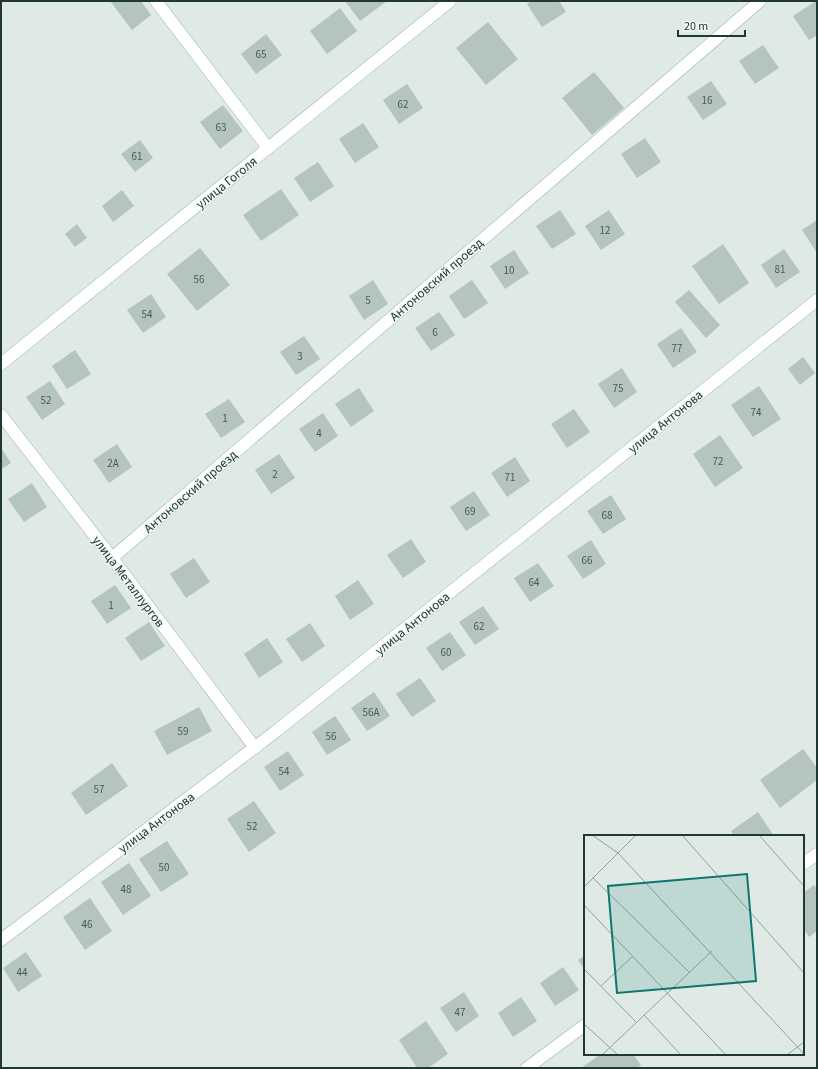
<svg xmlns="http://www.w3.org/2000/svg" width="818" height="1069" font-family="'Source Sans 3',sans-serif">
<style>
.building{fill:#b4c4be}
.lines{fill:none;stroke-linecap:round;stroke-linejoin:round}
.minor-casing{stroke:#a2b0ac;stroke-width:13}
.minor{stroke:#fff;stroke-width:12}
.labels{text-anchor:middle;stroke-width:3;stroke-linejoin:round;paint-order:stroke}
.number-label{font-size:11px;fill:#455b56}
.street-label{font-size:13px;fill:#203833;stroke:#eff6f3}
.inset-road{fill:none;stroke:#93a29e;stroke-width:1}
.view{fill:#0f766e;fill-opacity:0.15;stroke:#0f766e;stroke-width:2}
.inset-edge{fill:none;stroke:#203833;stroke-width:2}
</style>
<rect width="100%" height="100%" fill="#dfe9e5"/>
<g class="building">
<polygon points="110,1 141,1 151,15 132,30"/>
<polygon points="345,1 387,1 360,21"/>
<polygon points="531,1 559,1 566,12 542,27 527,4"/>
<polygon points="816,1 817,35 809,40 793,16"/>
<polygon points="340,8 357,31 327,54 310,31"/>
<polygon points="488,22 518,59 486,85 456,48"/>
<polygon points="266,34 282,55 256,74 241,54"/>
<polygon points="763,45 779,68 755,84 739,61"/>
<polygon points="594,72 624,108 592,135 562,98"/>
<polygon points="711,81 727,104 703,120 687,97"/>
<polygon points="407,84 423,108 399,124 383,100"/>
<polygon points="223,105 243,131 220,149 200,122"/>
<polygon points="363,123 379,147 355,163 339,139"/>
<polygon points="645,138 661,162 637,178 621,154"/>
<polygon points="140,140 153,158 135,172 121,154"/>
<polygon points="318,162 334,186 310,202 294,178"/>
<polygon points="281,189 299,215 261,241 243,215"/>
<polygon points="122,190 134,206 113,222 102,206"/>
<polygon points="560,210 576,234 552,249 536,226"/>
<polygon points="609,210 625,234 601,250 585,226"/>
<polygon points="817,220 817,253 802,230"/>
<polygon points="77,224 87,238 75,247 65,234"/>
<polygon points="723,244 749,283 719,304 692,266"/>
<polygon points="200,248 230,285 197,311 167,274"/>
<polygon points="784,249 800,272 776,288 761,265"/>
<polygon points="514,250 529,273 505,289 490,266"/>
<polygon points="373,280 388,304 364,320 349,296"/>
<polygon points="472,280 488,303 464,319 449,296"/>
<polygon points="689,290 720,325 706,338 675,302"/>
<polygon points="151,294 166,317 143,333 127,310"/>
<polygon points="439,312 455,335 431,351 415,328"/>
<polygon points="681,328 697,352 673,368 657,344"/>
<polygon points="304,336 320,359 296,375 280,352"/>
<polygon points="75,350 91,374 67,389 52,366"/>
<polygon points="803,357 815,373 800,385 788,369"/>
<polygon points="622,368 637,392 614,408 598,384"/>
<polygon points="50,381 65,404 42,420 26,397"/>
<polygon points="759,386 781,419 753,437 731,405"/>
<polygon points="359,388 374,411 351,427 335,404"/>
<polygon points="229,399 245,422 221,438 205,414"/>
<polygon points="574,409 590,432 567,448 551,424"/>
<polygon points="323,413 338,436 315,452 299,429"/>
<polygon points="720,435 743,468 715,487 693,454"/>
<polygon points="117,444 132,467 109,483 93,460"/>
<polygon points="1,448 11,463 1,469"/>
<polygon points="279,454 295,478 271,494 255,470"/>
<polygon points="515,457 530,481 507,497 491,473"/>
<polygon points="32,483 47,507 24,522 8,499"/>
<polygon points="474,491 490,515 466,531 450,507"/>
<polygon points="611,495 626,519 603,534 587,511"/>
<polygon points="411,539 426,562 403,578 387,555"/>
<polygon points="591,540 606,564 583,579 567,556"/>
<polygon points="194,558 210,582 186,598 170,574"/>
<polygon points="538,563 554,586 530,602 514,578"/>
<polygon points="358,580 374,604 350,620 335,596"/>
<polygon points="115,585 131,608 107,624 91,601"/>
<polygon points="483,606 499,629 475,645 459,622"/>
<polygon points="149,622 165,646 141,661 125,638"/>
<polygon points="310,623 325,646 302,662 286,639"/>
<polygon points="450,632 466,655 442,671 426,648"/>
<polygon points="267,638 283,662 259,678 244,654"/>
<polygon points="420,678 436,701 412,717 396,694"/>
<polygon points="374,692 390,716 367,731 351,708"/>
<polygon points="199,707 212,731 167,755 154,731"/>
<polygon points="335,716 351,740 327,755 312,732"/>
<polygon points="803,749 817,768 817,780 780,808 760,780"/>
<polygon points="288,751 304,775 280,791 264,767"/>
<polygon points="112,763 128,786 86,815 71,793"/>
<polygon points="254,801 276,833 249,852 227,819"/>
<polygon points="758,812 774,836 734,836 731,831"/>
<polygon points="167,841 189,874 161,892 139,859"/>
<polygon points="129,863 151,896 123,915 101,882"/>
<polygon points="814,885 817,889 817,931 809,937 803,928 803,893"/>
<polygon points="90,898 112,931 85,950 63,917"/>
<polygon points="26,952 42,976 18,992 3,968"/>
<polygon points="585,955 585,970 578,960"/>
<polygon points="563,967 579,990 555,1006 540,983"/>
<polygon points="464,992 479,1016 456,1032 440,1008"/>
<polygon points="521,997 537,1021 513,1037 498,1013"/>
<polygon points="426,1021 448,1054 428,1068 417,1068 399,1040"/>
<polygon points="601,1054 633,1054 641,1065 637,1068 581,1068"/>
</g>
<g class="lines">
<g class="minor-casing">
<g id="minor">
<polyline points="156,1 268,148"/>
<polyline points="1,364 450,1"/>
<polyline points="1,415 112,558 255,748"/>
<polyline points="112,558 760,1"/>
<polyline points="803,864 817,854"/>
<polyline points="1,940 275,732 817,300"/>
<polyline points="527,1068 585,1025"/>
</g>
</g>
<use href="#minor" class="minor"/>
</g>
<g class="labels">
<g class="number-label">
<text x="261" y="58">65</text>
<text x="707" y="104">16</text>
<text x="403" y="108">62</text>
<text x="221" y="131">63</text>
<text x="137" y="160">61</text>
<text x="605" y="234">12</text>
<text x="780" y="273">81</text>
<text x="509" y="274">10</text>
<text x="199" y="283">56</text>
<text x="368" y="304">5</text>
<text x="147" y="318">54</text>
<text x="435" y="336">6</text>
<text x="677" y="352">77</text>
<text x="300" y="360">3</text>
<text x="618" y="392">75</text>
<text x="46" y="404">52</text>
<text x="756" y="416">74</text>
<text x="225" y="422">1</text>
<text x="319" y="437">4</text>
<text x="718" y="465">72</text>
<text x="113" y="467">2А</text>
<text x="275" y="478">2</text>
<text x="510" y="481">71</text>
<text x="470" y="515">69</text>
<text x="607" y="519">68</text>
<text x="587" y="564">66</text>
<text x="534" y="586">64</text>
<text x="111" y="609">1</text>
<text x="479" y="630">62</text>
<text x="446" y="656">60</text>
<text x="371" y="716">56А</text>
<text x="183" y="735">59</text>
<text x="331" y="740">56</text>
<text x="284" y="775">54</text>
<text x="99" y="793">57</text>
<text x="252" y="830">52</text>
<text x="164" y="871">50</text>
<text x="126" y="893">48</text>
<text x="87" y="928">46</text>
<text x="22" y="976">44</text>
<text x="460" y="1016">47</text>
</g>
<g class="street-label">
<text transform="translate(226 182) rotate(-39)" y="5">улица Гоголя</text>
<text transform="translate(436 279) rotate(-41)" y="5">Антоновский проезд</text>
<text transform="translate(665 421) rotate(-39)" y="5">улица Антонова</text>
<text transform="translate(190 491) rotate(-41)" y="5">Антоновский проезд</text>
<text transform="translate(129 581) rotate(53)" y="5">улица Металлургов</text>
<text transform="translate(412 623) rotate(-39)" y="5">улица Антонова</text>
<text transform="translate(156 822) rotate(-37)" y="5">улица Антонова</text>
</g>
</g>
<g transform="translate(584 835)">
<rect width="220" height="220" fill="#dfe9e5"/>
<path class="inset-road" d="M8,0L34,18L220,219M98,0L220,138M175,0L220,51M9,43L105,137M0,52L52,0M0,70L142,220M0,134L52,187M17,151L49,121M60,180L97,220M0,189L34,220M18,220L128,116M203,220L220,207"/>
<path class="view" d="M163,39L172,146L33,158L24,51Z"/>
<rect width="220" height="220" class="inset-edge"/>
</g>
<rect width="818" height="1069" fill="none" stroke="#203833" stroke-width="4"/>
<path d="M678 30v6h67v-6" fill="none" stroke="#203833" stroke-width="2"/>
<text x="684" y="30" font-size="12" fill="#203833" stroke="#eff6f3" stroke-width="3" paint-order="stroke">20 m</text>
</svg>
